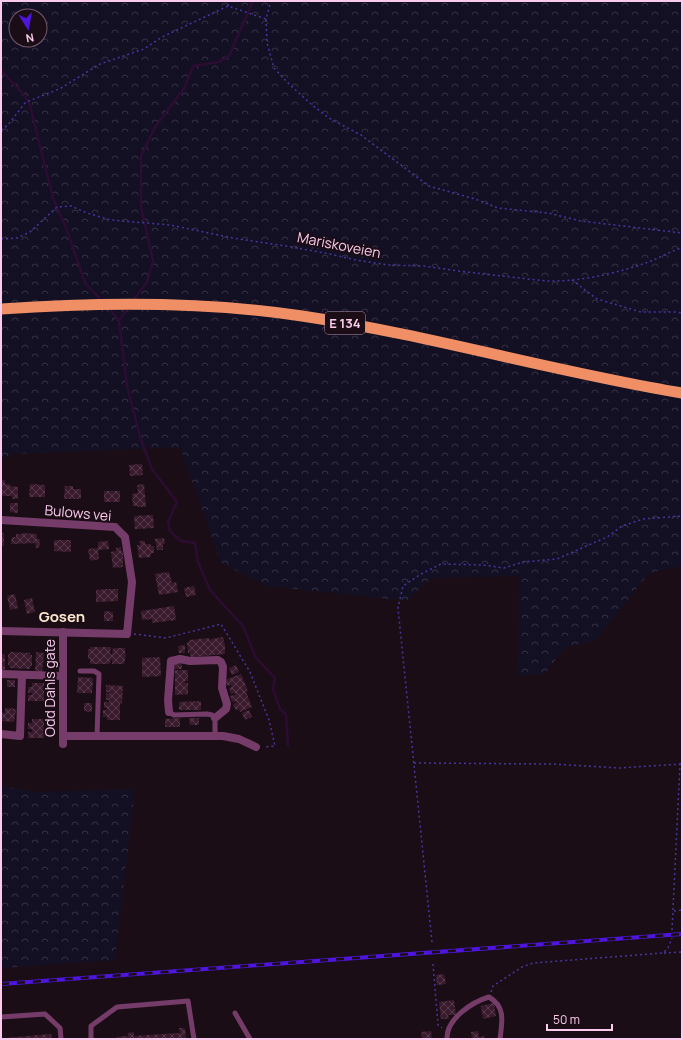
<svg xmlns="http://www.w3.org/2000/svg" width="683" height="1040" font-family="Manrope,sans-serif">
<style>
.forest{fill:url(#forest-crowns);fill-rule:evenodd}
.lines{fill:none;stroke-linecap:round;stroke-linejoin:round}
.stream{stroke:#2d0c34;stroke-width:2.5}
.building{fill:url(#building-cross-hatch)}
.path{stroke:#4537a2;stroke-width:1.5;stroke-dasharray:2 3;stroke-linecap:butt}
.service{stroke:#763c69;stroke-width:5}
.minor{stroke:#763c69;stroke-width:8}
.trunk{stroke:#f08f65;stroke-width:11}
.rail-casing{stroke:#4e15dd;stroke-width:4}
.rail{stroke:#1b0d16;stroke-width:2.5;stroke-dasharray:8;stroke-linecap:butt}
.labels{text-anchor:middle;stroke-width:4;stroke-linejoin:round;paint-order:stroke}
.shield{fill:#1b0d16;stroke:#b792ac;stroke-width:1}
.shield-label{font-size:13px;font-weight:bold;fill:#facbec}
.street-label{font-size:14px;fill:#facbec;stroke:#1b0d16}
.neighbourhood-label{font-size:15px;font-weight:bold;fill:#fae6cd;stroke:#1b0d16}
</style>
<defs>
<pattern id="forest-crowns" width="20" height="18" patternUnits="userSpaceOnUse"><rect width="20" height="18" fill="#131024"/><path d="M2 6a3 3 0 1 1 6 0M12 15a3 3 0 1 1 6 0" fill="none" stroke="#363144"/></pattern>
<pattern id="building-cross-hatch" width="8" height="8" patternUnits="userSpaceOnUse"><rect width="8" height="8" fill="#3a1b2e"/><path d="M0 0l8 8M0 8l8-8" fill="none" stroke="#573b4c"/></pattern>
</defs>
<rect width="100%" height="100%" fill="#1b0d16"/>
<g class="forest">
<path d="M1,1H682V566L649,573L595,641L565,647L545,674L518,676L519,576L431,578L407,601L267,586L221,563L180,447L13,454L1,459ZM16,16H40V40H16Z"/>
<polygon points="1,786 37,792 135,789 115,960 1,968"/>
</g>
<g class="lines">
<g class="stream">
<polyline points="1,70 26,97 30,106 53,198 66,227 85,283 101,300"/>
<polyline points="133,301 147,282 153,261 149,242 141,207 141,156 155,127 185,87 193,66 219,62 229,56 253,1"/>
<polyline points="108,308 119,320"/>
<polyline points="128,308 119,320 127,386 141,440 152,469 177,502 168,522 170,531 181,541 195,543 198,562 210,590 243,626 256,658 275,678 273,689 280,709 286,714 288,745"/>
</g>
</g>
<g class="building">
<polygon points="142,464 143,475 130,476 129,465"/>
<polygon points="1,480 5,480 5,484 10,484 10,486 18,487 18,499 12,499 12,496 1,496"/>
<polygon points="30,484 45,485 45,497 29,497"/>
<polygon points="144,484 146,507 138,507 138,506 133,506 132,494 138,493 137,485"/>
<polygon points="65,486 73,486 73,489 81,489 81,499 64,499"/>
<rect x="104" y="491" width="16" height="11"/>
<polygon points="10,503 18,503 18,513 10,512"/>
<polygon points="153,515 154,528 135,529 134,516"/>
<rect x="1" y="533" width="3" height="13"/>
<polygon points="22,533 37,534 37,539 40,539 39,548 36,548 35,543 11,544 12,537 16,537 16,534 22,534"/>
<polygon points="164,538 165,544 163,544 163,550 157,550 155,539"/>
<polygon points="54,540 71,540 71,552 54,551"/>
<polygon points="108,541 109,549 98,550 99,559 90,561 88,549 98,548 98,542"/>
<polygon points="139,541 145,541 145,544 151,544 151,546 154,546 154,553 151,553 151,557 139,558 137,545 140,545"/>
<polygon points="121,547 121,551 123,551 123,567 113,568 111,552 116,551 116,548"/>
<polygon points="169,572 172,583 176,582 178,592 159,595 155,574"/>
<polygon points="194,586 196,595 186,597 184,588"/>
<polygon points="107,589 118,589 118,601 96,602 96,590"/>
<polygon points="15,594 18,608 10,610 7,596"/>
<polygon points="32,598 35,612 27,614 24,600"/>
<polygon points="174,606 176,620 152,623 152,619 142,620 141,611"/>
<polygon points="104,611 113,612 113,621 104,621"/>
<polygon points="223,637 224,643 225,643 225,654 191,657 190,653 188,653 187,642 189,642 189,640 209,638 211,645 210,640 211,639"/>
<polygon points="185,645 185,653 179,653 178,646"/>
<polygon points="90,647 111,647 110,654 112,654 113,648 125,648 125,654 126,654 124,664 112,664 112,660 110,660 110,664 90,664 90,659 88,659 88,649 90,649"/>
<polygon points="10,652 30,653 30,655 32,655 32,666 30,666 30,669 10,668 10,665 8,665 8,654 10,654"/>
<polygon points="36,652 44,653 42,673 35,673"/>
<rect x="1" y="654" width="4" height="17"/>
<polygon points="160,657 161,676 142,677 142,658"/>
<polygon points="182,662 182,669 175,669 175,663"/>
<polygon points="236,665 239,672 232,675 229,668"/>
<polygon points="175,670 188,670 188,681 185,681 185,683 188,683 188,694 175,695"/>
<polygon points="241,674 248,691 246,692 252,707 240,712 239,709 236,710 233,704 236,703 236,701 232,702 230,696 235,695 235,693 231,694 229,688 232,687 231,685 228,686 225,680"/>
<polygon points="78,677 93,678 92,693 77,693"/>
<rect x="7" y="680" width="8" height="7"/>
<polygon points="32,683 44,683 44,701 28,701 28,695 32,695 32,693 28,693 28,687 32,687"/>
<polygon points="106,685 123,686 122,704 120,703 120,720 107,720 107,717 103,717 103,710 107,710 107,708 104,708 104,702 109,702 109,700 106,700 106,693 109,694 109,692 106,692"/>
<polygon points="201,701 201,710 179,710 179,702"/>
<polygon points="84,703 92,703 92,712 84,711"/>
<polygon points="5,708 16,709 14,722 1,721 1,712 5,713"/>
<polygon points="249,710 252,717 245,720 242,713"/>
<polygon points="180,718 180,727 165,727 165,719"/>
<polygon points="189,718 199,718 199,725 190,725"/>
<polygon points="32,719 44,719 44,738 28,738 28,732 32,732 32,729 28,729 28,723 32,723"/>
<polygon points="444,974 446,984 437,985 436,975"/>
<polygon points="454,1000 456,1015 448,1015 449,1019 441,1019 439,1002"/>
<polygon points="494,1003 496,1016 483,1019 481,1006"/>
<polygon points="179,1028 185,1028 186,1039 118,1039 117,1037 128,1036 128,1033 134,1032 134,1036 180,1033"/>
<polygon points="431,1031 432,1039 422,1039 421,1032"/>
<polygon points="478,1031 479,1037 484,1036 485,1039 472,1039 471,1032"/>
<polygon points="51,1034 52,1039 6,1039 5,1038"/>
</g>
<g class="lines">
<g class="path">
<polyline points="228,6 228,1"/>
<polyline points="266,19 267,43 274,68 289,84 312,105 329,118 361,135 429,186 475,199 498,208 548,213 581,221 682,233"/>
<polyline points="1,130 8,125 25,103 31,100 47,94 61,88 100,64 144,49 162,37 228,6 266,19 271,1"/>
<path d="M1,239L17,238L30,232L57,207L71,206L87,213L111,220L170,225L233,238L286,246L330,254L356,260L389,265L424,266L458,271L546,281C580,282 619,273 651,261C661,257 671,251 682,248"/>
<polyline points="572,280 597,299 641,312 675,312 682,313"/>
<polyline points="134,634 166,638 221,624 250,672 269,720 275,746 264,747"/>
<polyline points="414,763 552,764 619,768 682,764"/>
<polyline points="674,911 682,910"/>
<polyline points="672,930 680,764 682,762"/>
<polyline points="432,942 398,608 403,586 421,574 441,564 483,565 504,568 523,562 557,559 607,537 622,526 643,519 682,516"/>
<polyline points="664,953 682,952"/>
<polyline points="433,964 438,1025 442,1028"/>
<polyline points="491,992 493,986 522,967 533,963 663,953 668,948 672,938"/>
</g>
<g class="service">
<polyline points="80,671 94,671 99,674 97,736"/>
<polyline points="169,712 174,715 207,714 212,715 215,718 215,736"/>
<polyline points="235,1013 250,1039"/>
<polyline points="1,1017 45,1014 60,1028 61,1039"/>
<polyline points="91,1039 91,1026 117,1007 188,1001 194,1039"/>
<path d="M447,1039C446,1019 472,1002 489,997C506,1007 502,1022 500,1039"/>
</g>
<g class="minor">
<polyline points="1,520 115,527 125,537 132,582 127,634 1,631"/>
<polyline points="1,674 63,676"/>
<polyline points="169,712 168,700 171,661 180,659 190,661 218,660 221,662 223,667 222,688 227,704 226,709 215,718"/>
<polyline points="1,734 20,736 22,675"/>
<polyline points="63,736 223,736 239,739 256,747"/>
<polyline points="63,744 63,632"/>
</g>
<path class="trunk" d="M1,309C101,302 203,301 302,316C430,335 554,372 682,393"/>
<g class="rail-casing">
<polyline id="rail" points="1,984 682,934"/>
</g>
<use href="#rail" class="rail"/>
</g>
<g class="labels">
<rect class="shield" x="325" y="312" width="40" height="22" rx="3"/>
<g class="shield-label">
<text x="345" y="328">E 134</text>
</g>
<g class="street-label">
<text transform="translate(339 245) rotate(11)" y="5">Mariskoveien</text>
<text transform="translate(78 513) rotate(5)" y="5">Bulows vei</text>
<text transform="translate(50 688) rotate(-90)" y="5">Odd Dahls gate</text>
</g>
<g class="neighbourhood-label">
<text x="62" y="622">Gosen</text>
</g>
</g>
<rect width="683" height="1040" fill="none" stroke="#facbec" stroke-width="4"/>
<g transform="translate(28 28) rotate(169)"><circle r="19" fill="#1b0d16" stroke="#74596c"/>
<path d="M0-3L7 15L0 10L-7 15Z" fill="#4e15dd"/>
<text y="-6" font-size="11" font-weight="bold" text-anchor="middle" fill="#facbec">N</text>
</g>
<path d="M547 1024v6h65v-6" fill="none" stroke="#facbec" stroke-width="2"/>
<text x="553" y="1024" font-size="12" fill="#facbec" stroke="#1b0d16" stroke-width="3" paint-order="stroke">50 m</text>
</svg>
